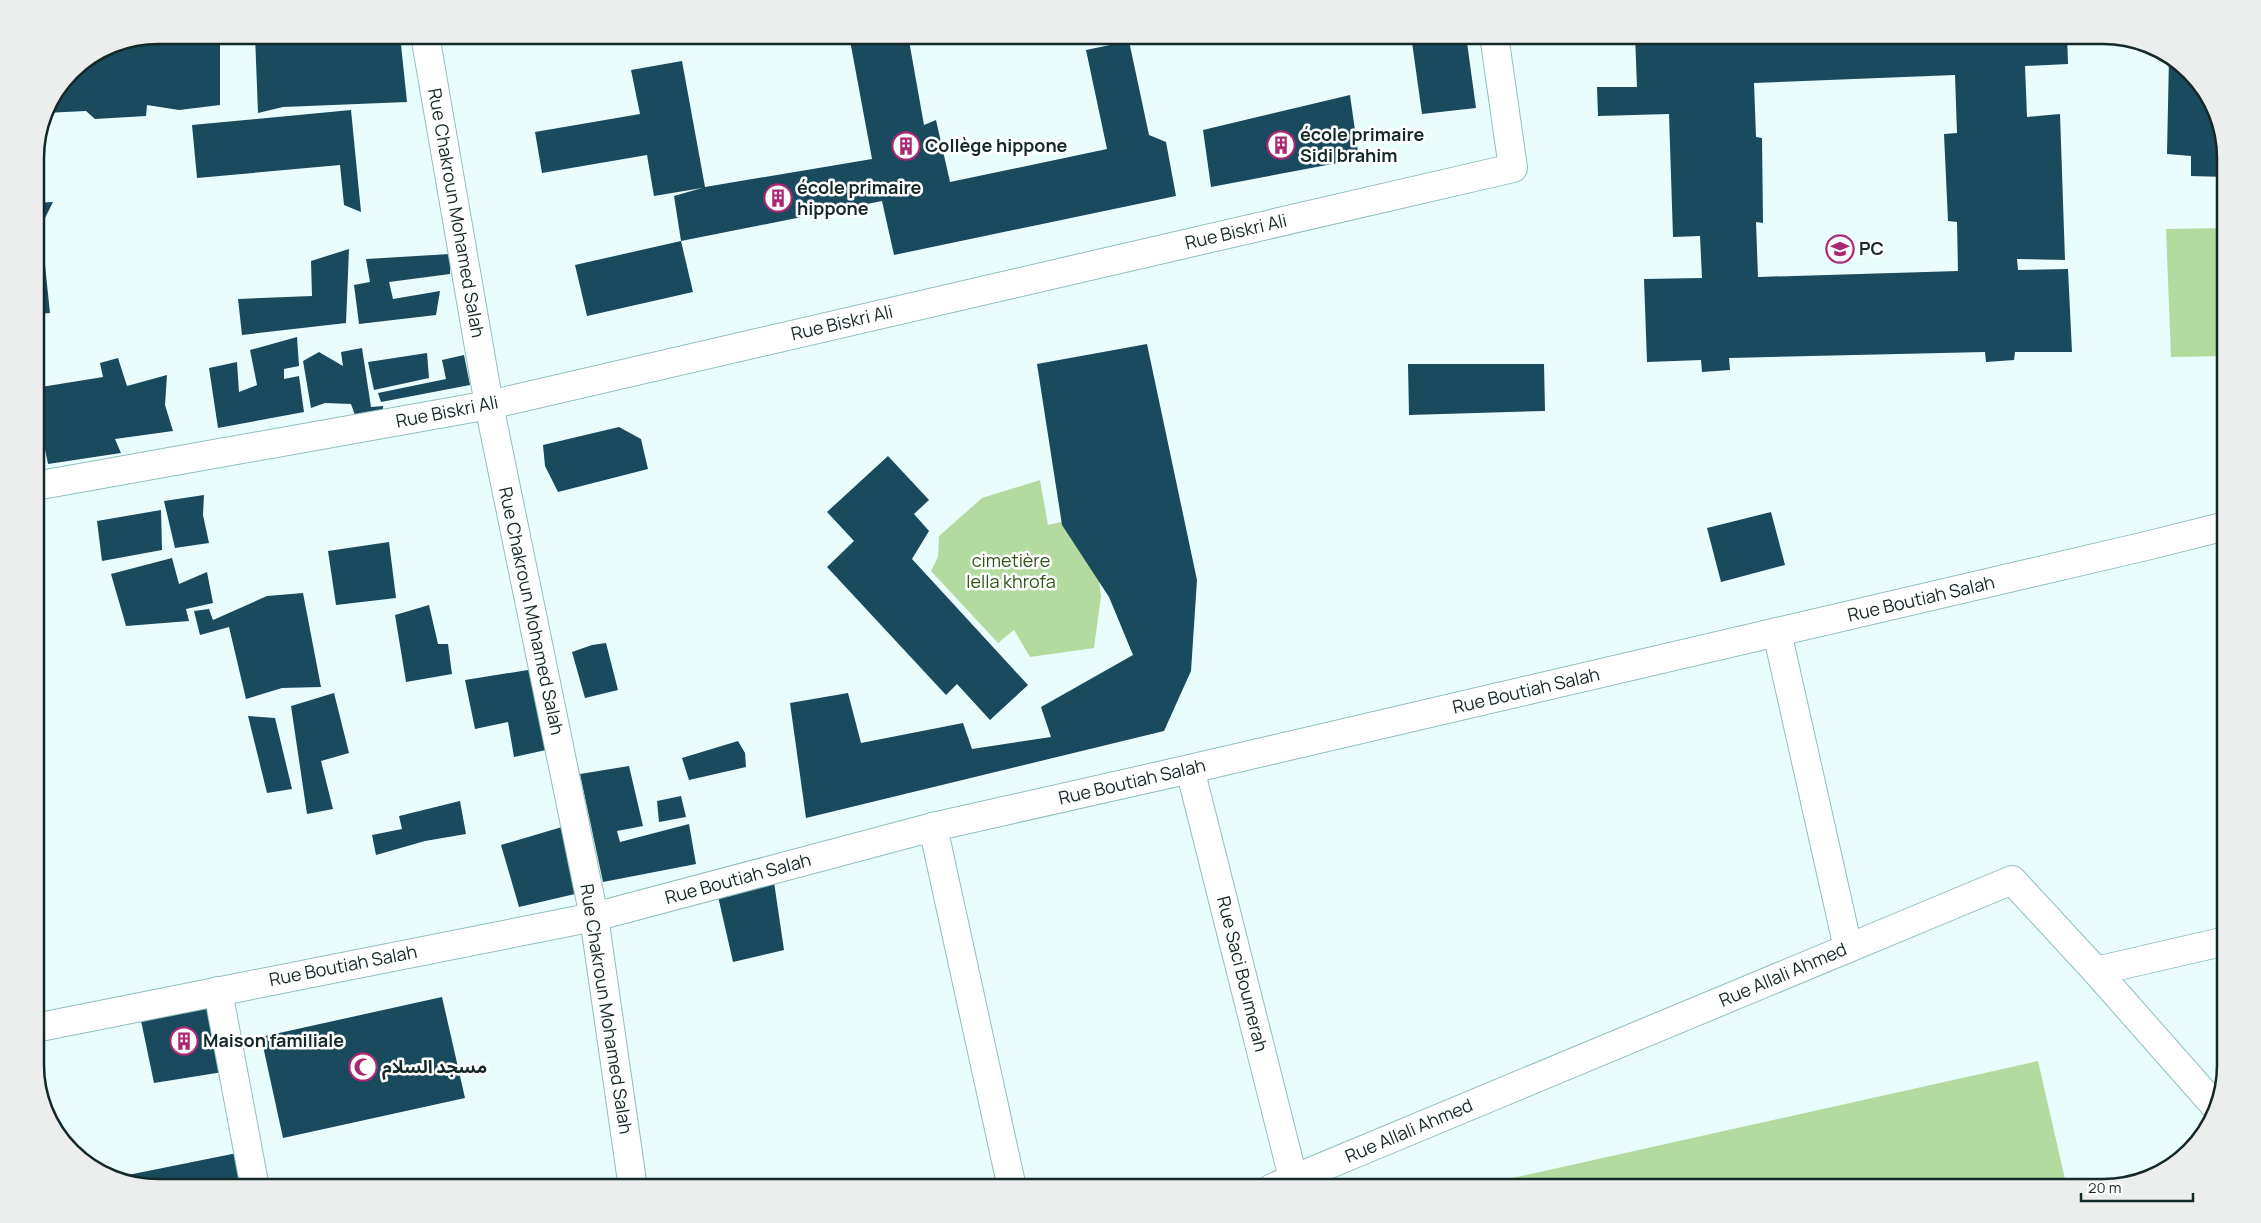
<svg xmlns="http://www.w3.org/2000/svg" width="2261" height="1223" font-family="Manrope,'Noto Sans Arabic',sans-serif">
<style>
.green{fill:#b4db9f}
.building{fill:#194a5e;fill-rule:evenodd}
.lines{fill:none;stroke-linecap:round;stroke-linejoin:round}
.minor-casing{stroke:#90bfbf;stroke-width:30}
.minor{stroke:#fff;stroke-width:28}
.labels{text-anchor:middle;stroke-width:5;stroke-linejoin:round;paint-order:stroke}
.poi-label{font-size:18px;font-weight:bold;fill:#152828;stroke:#fff;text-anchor:start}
.street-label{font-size:18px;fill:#152828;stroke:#fff}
.park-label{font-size:18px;fill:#2e5612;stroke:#fff}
.rim{fill:none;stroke:#152828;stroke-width:2.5}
</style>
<rect width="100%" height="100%" fill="#eafdfd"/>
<g class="green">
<polygon points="2226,228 2226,356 2171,357 2166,229"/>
<polygon points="1040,480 1048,525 1091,515 1101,596 1094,648 1030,657 1014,630 998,643 931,571 938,557 939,536 982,498"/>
<polygon points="2038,1061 2067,1188 1468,1188"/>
</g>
<g class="building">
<polygon points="157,35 220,35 220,105 179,110 147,105 146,116 95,119 86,111 44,113 71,71 111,44"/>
<polygon points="255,35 400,35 407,102 283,107 258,113"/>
<polygon points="849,35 908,35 924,125 936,120 950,182 1107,149 1086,50 1129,41 1149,135 1166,142 1176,196 894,255 882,201 681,241 693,292 587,316 575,265 681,241 674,196 702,188 654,196 647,155 542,173 535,132 640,114 631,70 682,61 705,187 872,159"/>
<polygon points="1411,35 1466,35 1476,108 1422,114"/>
<path d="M1635,35H2067L2068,64L2025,66L2027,117L2060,114L2065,260L2017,259L2018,270L2068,269L2072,352H2015L2014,360L1986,362L1985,352L1729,358L1730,370L1702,372L1701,360L1647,362L1644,279L1702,278L1700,236L1673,237L1669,114L1598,116L1597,87H1637ZM1955,75L1957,133L1944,134L1948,221L1957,222L1958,271L1758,277L1756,222L1763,223L1762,138L1756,137L1754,83Z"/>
<polygon points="2169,57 2206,90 2226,150 2226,177 2191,176 2191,156 2167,154"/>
<polygon points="1350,95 1359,159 1211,187 1203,130"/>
<polygon points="351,110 361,212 344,205 340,165 197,178 192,125"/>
<polygon points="53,202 41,226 50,313 35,314 35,203"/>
<polygon points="349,249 346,323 242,335 238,299 312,296 311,261"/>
<polygon points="450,254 450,274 389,282 393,299 440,291 436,315 359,324 354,285 370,282 366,259"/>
<polygon points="297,337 299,366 284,369 284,379 299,376 304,412 218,428 209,368 237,362 239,392 257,385 250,350"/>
<polygon points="1147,344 1197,580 1191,671 1164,731 806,818 790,703 848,693 861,743 963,723 972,749 1051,737 1041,707 1133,655 1109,597 1062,525 1037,364"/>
<polygon points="362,348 371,407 383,406 383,413 356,418 351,404 325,403 311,408 303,361 319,352 343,366 341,352"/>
<polygon points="427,353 429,378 374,390 368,362"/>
<polygon points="464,355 470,385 381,402 378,393 446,379 442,360"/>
<polygon points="118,358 127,386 167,375 165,405 173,431 115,439 121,453 48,464 35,400 35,388 103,377 100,363"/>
<polygon points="1408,364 1544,364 1545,411 1409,415"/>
<polygon points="619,427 641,439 648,469 558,492 545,466 543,445"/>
<polygon points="888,456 929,500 914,514 929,531 912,559 1028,685 990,720 957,684 946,695 827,567 854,541 827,512"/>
<polygon points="204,495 203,515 209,543 175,548 164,501"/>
<polygon points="161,510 162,550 102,561 97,521"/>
<polygon points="1771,512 1785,565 1721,582 1707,528"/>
<polygon points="389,542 396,598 336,605 328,551"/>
<polygon points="172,558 179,584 207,572 213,603 186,609 189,621 126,626 111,574"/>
<polygon points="303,593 321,687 282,688 246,699 229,627 200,635 194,611 209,609 213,620 267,596"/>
<polygon points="429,605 438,644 448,644 452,674 406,682 395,615"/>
<polygon points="606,643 618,690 585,698 572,652 592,645"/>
<polygon points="534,669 546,750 514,757 508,722 475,729 465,680"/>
<polygon points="334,693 349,753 321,761 333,809 307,814 291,706"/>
<polygon points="248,716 275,718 292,789 267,793"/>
<polygon points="738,741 745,753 746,767 689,780 682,758"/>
<polygon points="629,766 643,826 617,831 620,842 689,824 696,864 603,882 580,774"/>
<polygon points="681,796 686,817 659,822 657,801"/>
<polygon points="460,801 466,834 425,841 376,855 372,835 402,829 399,816"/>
<polygon points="562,827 575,894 519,907 501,845"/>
<polygon points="774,882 784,950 733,962 717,892"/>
<polygon points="215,997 229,1071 154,1083 139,1011"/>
<polygon points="442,997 465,1098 283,1138 261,1037"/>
<polygon points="242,1152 249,1188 157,1188 113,1178"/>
</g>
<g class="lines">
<g class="minor-casing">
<g id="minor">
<polyline points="425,35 489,405 594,917 633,1188"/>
<polyline points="35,486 489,405 1513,168 1494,35"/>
<polyline points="1777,632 1848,948"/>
<polyline points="1190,769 1293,1178"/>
<polyline points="933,827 1012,1188"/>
<polyline points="2096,971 2226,941"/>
<polyline points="218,991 255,1188"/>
<polyline points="35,1028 594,917 933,827 1190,769 2146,546 2226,526"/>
<polyline points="1272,1188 2012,880 2096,971 2216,1107"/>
</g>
</g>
<use href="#minor" class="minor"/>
</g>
<defs>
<g id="building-ring" transform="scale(1.4375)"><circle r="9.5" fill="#fff" stroke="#ab2770" stroke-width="1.5"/><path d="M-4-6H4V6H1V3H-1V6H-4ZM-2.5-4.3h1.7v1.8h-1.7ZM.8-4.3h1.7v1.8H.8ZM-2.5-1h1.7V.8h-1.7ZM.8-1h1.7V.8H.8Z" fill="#ab2770"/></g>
<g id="school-ring" transform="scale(1.4375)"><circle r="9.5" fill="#fff" stroke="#ab2770" stroke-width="1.5"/><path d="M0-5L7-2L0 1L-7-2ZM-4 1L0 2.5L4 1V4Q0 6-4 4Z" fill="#ab2770"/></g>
<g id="mosque-ring" transform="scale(1.4375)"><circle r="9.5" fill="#fff" stroke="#ab2770" stroke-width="1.5"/><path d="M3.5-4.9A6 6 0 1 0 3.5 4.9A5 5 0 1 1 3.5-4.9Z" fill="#ab2770"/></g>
</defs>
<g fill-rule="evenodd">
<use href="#building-ring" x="1281" y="145"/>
<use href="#building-ring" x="906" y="146"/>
<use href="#building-ring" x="778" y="198"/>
<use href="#school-ring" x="1840" y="249"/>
<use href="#building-ring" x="184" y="1041"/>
<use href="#mosque-ring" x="363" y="1067"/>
</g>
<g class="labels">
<g class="poi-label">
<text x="1300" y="141">école primaire<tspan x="1300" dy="21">Sidi brahim</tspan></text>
<text x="925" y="152">Collège hippone</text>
<text x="797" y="194">école primaire<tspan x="797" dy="21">hippone</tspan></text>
<text x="1859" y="255">PC</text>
<text x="203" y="1047">Maison familiale</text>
<text x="382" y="1073">مسجد السلام</text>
</g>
<g class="street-label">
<text transform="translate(456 213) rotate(80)" y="6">Rue Chakroun Mohamed Salah</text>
<text transform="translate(1236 232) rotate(-13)" y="6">Rue Biskri Ali</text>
<text transform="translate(842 323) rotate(-13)" y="6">Rue Biskri Ali</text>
<text transform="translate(447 412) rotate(-11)" y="6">Rue Biskri Ali</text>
<text transform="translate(1921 599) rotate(-13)" y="6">Rue Boutiah Salah</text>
<text transform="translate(531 611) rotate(78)" y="6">Rue Chakroun Mohamed Salah</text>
<text transform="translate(1526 691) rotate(-13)" y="6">Rue Boutiah Salah</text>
<text transform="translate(1132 782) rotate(-13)" y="6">Rue Boutiah Salah</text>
<text transform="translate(738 879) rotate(-15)" y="6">Rue Boutiah Salah</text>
<text transform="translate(343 966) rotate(-11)" y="6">Rue Boutiah Salah</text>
<text transform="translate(1242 974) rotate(76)" y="6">Rue Saci Boumerah</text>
<text transform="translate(1783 975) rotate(-23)" y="6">Rue Allali Ahmed</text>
<text transform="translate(606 1009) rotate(81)" y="6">Rue Chakroun Mohamed Salah</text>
<text transform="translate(1409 1131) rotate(-23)" y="6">Rue Allali Ahmed</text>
</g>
<g class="park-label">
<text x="1011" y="567">cimetière<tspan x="1011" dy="21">lella khrofa</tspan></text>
</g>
</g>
<path d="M0 0H2261V1223H0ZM158 44H2103A114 114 0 0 1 2217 158V1065A114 114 0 0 1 2103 1179H158A114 114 0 0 1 44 1065V158A114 114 0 0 1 158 44Z" fill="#eceeee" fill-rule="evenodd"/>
<path class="rim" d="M158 44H2103A114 114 0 0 1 2217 158V1065A114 114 0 0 1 2103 1179H158A114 114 0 0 1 44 1065V158A114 114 0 0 1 158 44Z"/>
<path d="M2081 1193v8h112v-8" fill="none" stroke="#152828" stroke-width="2.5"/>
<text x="2088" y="1193" font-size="15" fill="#152828" stroke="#ffffff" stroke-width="4" paint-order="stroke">20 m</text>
</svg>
